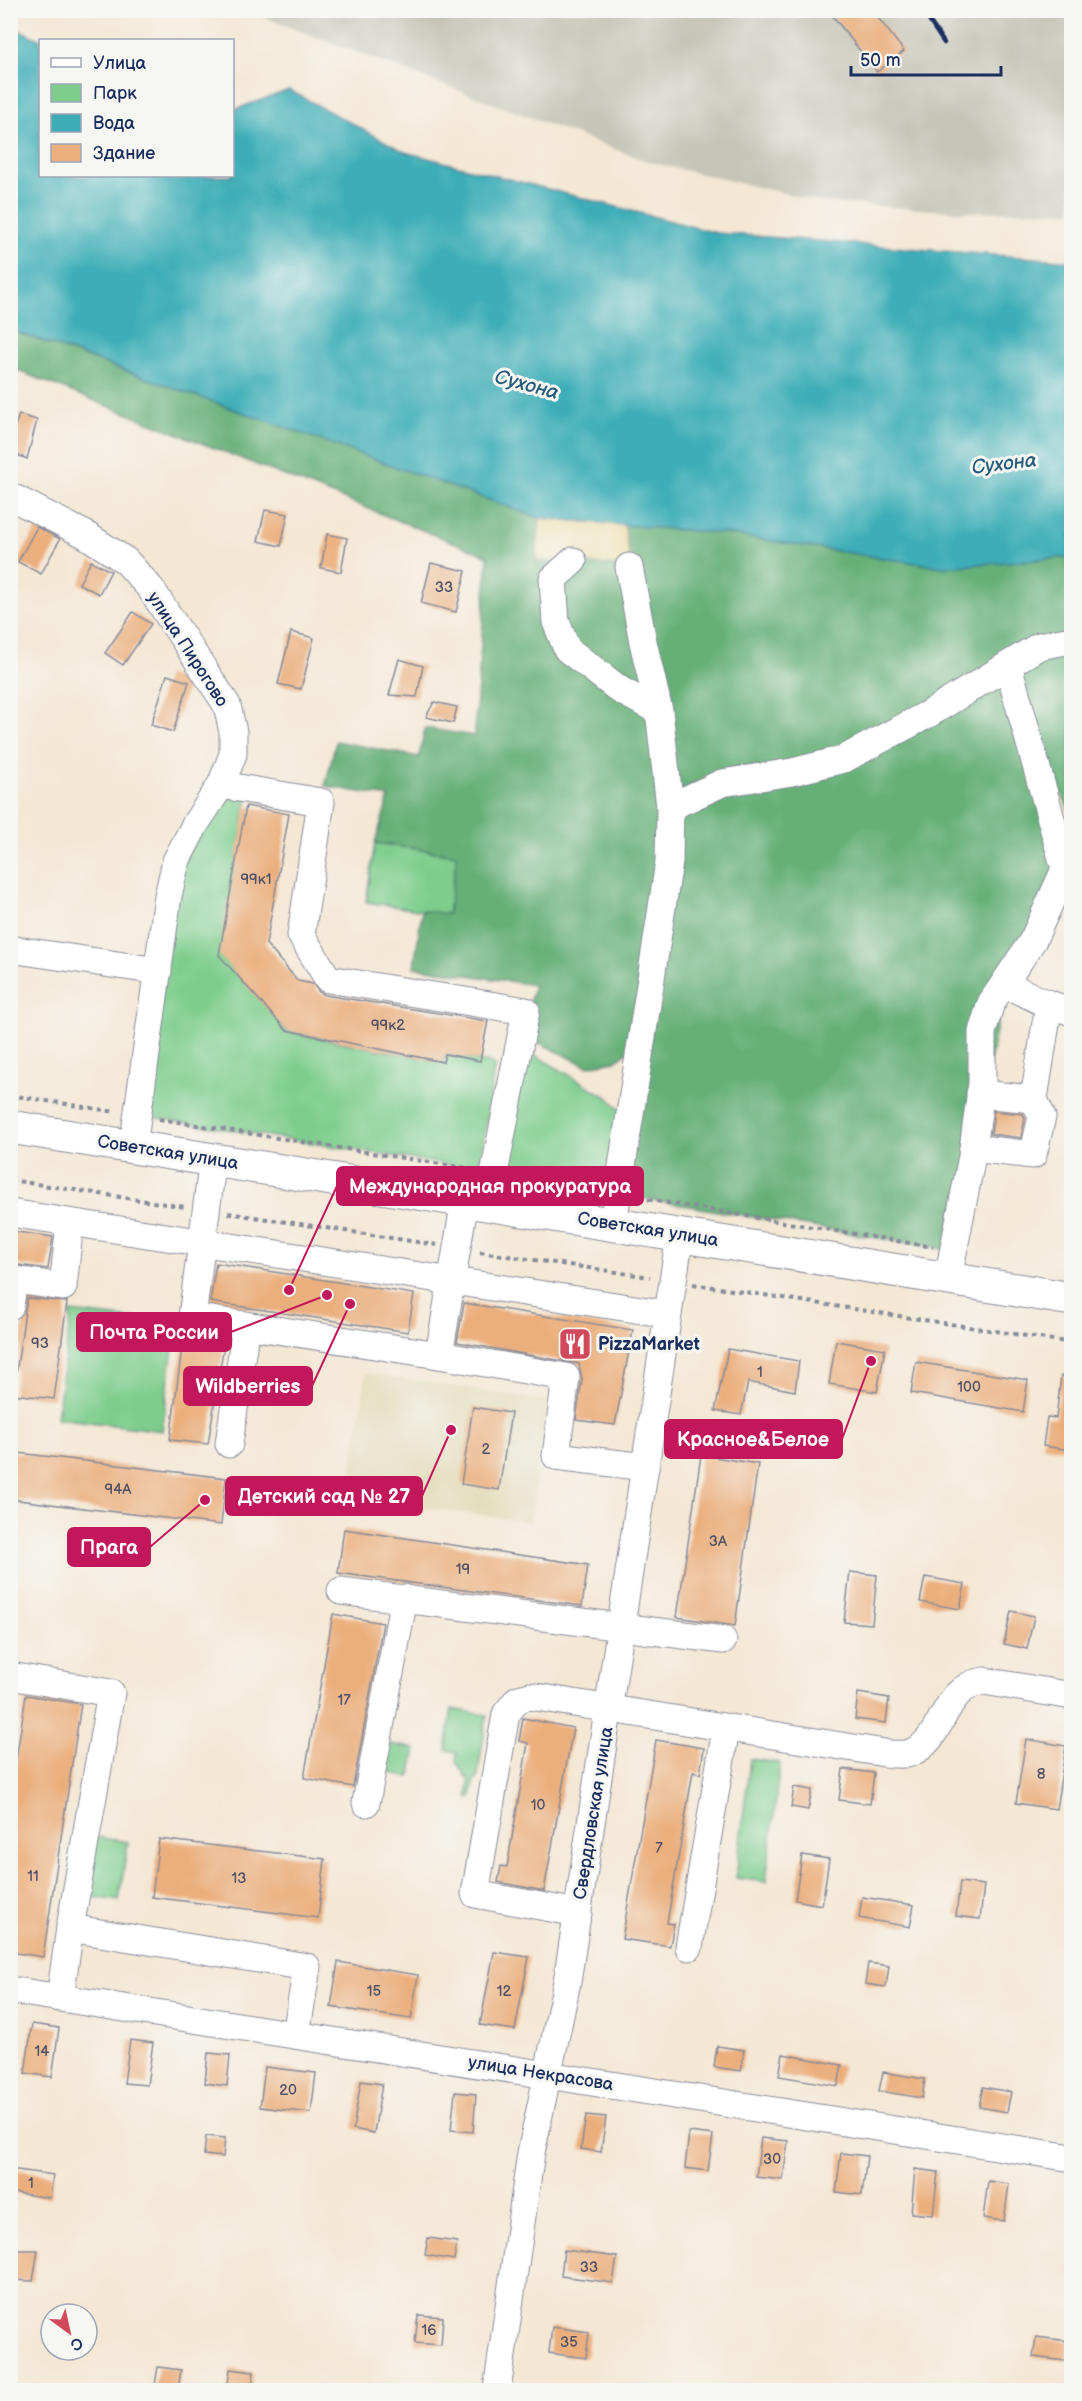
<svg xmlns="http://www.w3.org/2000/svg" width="1082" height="2401" font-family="'Balsamiq Sans',sans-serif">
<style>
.built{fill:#e3dbba}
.industrial{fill:#c6c5b8}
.green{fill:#7ecd8d;stroke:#4c7e76;stroke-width:1.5}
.forest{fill:#66b078;stroke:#40706b;stroke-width:1.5}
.sand{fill:#eeda9e;stroke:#84847e;stroke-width:1.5}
.water{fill:#3daeb7;stroke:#2c6e8a;stroke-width:1.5}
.building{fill:#ebaf7d}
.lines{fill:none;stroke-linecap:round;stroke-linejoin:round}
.minor-casing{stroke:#888b99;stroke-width:29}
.major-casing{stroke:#888b99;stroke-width:35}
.path{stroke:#888b99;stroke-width:4;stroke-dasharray:4.5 4.5;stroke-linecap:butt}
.minor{stroke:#fff;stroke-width:27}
.major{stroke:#fff;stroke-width:33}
.rail{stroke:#1b2f5e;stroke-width:4.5}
.labels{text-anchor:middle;stroke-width:6;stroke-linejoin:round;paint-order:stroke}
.number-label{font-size:15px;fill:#4f4f66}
.street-label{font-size:18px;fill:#1b2f5e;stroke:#f6f6f2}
.poi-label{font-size:18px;font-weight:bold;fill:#1b2f5e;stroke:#f6f6f2;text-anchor:start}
.water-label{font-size:20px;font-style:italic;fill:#275b7d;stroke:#f6f6f2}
.leader{fill:none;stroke:#c2185b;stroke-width:2}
.callout-dot{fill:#c2185b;stroke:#f6f6f2;stroke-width:2}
.callout{fill:#c2185b;stroke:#c2185b;stroke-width:2}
.callout-label{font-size:20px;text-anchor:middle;font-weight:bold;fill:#fff}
</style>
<rect width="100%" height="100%" fill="#f6f6f2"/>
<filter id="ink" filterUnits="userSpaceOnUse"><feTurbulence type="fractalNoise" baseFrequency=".0167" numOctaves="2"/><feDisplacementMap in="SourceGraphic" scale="12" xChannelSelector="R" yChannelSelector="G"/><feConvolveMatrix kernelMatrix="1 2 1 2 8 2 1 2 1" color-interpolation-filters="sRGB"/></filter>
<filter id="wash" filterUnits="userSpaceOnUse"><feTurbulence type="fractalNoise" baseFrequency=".008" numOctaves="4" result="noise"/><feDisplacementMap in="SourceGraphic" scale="24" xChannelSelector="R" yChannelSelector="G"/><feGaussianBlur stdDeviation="1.35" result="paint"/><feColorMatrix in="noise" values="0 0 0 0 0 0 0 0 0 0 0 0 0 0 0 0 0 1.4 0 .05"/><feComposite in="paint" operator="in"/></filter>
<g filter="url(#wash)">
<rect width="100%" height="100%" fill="#f4e7d4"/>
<polygon class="built" points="366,1373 548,1401 530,1522 348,1497"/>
<polygon class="industrial" points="247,11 1071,11 1071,211 960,212 822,202 649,162"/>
<g class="green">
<polygon points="221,785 249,790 220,955 288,1032 443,1062 445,1054 495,1064 479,1170 138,1115 168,896"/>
<polygon points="375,843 457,855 448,915 366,902"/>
<polygon points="519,1046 609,1098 629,1120 617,1194 494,1172"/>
<polygon points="71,1312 176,1324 162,1431 57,1418"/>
<polygon points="452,1709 487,1715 477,1780 474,1780 471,1798 467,1798 469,1781 456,1762 457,1752 446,1750"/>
<polygon points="390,1744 416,1749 410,1777 384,1771"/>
<polygon points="750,1759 780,1763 766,1882 736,1878"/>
<polygon points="95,1837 128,1842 119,1901 86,1896"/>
</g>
<polygon class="forest" points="10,330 540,518 537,560 631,566 624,525 719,533 943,567 1071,557 1071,816 1011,672 1065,869 1005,984 954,1251 617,1194 640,1043 615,1061 587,1066 521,1034 534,985 414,967 422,910 448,914 457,855 375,843 389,797 325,786 336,741 419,757 425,728 474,736 488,556 11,368"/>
<polygon class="sand" points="540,518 624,525 631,566 536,561"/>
<polygon class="water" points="11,26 41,40 40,176 232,176 233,110 289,90 405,152 717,233 1071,261 1071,557 943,567 719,533 540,518 11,330"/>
<g id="blocks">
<g class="building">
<polygon points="828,10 872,10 904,51 877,72"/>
<polygon points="19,415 37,420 27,459 10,452 10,439"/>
<polygon points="265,510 288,514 281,546 258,541"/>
<polygon points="37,527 60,539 41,574 18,562"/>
<polygon points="327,534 347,538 341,572 321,568"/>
<polygon points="91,561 111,571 99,594 79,584"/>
<polygon points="431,563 466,571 456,612 421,603"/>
<polygon points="133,612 151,624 123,665 105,653"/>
<polygon points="291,632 314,638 301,689 278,684"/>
<polygon points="399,659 423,666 417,697 389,695"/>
<polygon points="167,675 189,682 173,732 151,725"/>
<polygon points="434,702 457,707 453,723 426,717"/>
<polygon points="246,806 289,814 266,944 298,981 313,984 319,992 325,995 488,1021 480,1061 445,1054 443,1062 286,1030 219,955"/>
<polygon points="994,1111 1023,1114 1025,1119 1021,1138 991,1134"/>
<polygon points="10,1231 53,1237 48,1269 10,1264"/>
<polygon points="216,1263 414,1294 408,1332 210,1302"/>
<polygon points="27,1298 67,1302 54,1399 13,1394"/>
<polygon points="464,1303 633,1330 615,1425 576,1420 582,1379 579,1364 457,1342"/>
<polygon points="184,1332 225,1338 208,1444 170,1440"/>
<polygon points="836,1341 885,1349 877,1392 829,1384"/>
<polygon points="728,1349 799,1361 795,1391 748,1382 741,1415 715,1411"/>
<polygon points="916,1362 1028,1380 1023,1412 911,1393"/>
<polygon points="1061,1376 1071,1377 1071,1450 1043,1446 1047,1417 1056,1418"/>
<polygon points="473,1407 511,1413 499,1490 461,1484"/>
<polygon points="10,1452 226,1478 221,1525 10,1499"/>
<polygon points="701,1455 758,1464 735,1626 677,1617"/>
<polygon points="344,1529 588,1565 582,1606 338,1573"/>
<polygon points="850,1572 877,1575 872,1624 844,1622"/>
<polygon points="925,1577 965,1584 960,1609 920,1602"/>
<polygon points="1011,1611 1034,1616 1027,1649 1004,1644"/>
<polygon points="333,1614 383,1623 353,1787 304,1778"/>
<polygon points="858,1693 889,1698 886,1723 855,1719"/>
<polygon points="26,1695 81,1704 43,1957 10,1952 10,1800"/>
<polygon points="523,1718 573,1728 544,1891 498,1882 501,1866 507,1867 528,1743 519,1741"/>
<polygon points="1026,1739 1066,1746 1056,1809 1016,1803"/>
<polygon points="656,1740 704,1748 700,1774 693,1772 667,1923 674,1924 670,1946 622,1939"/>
<polygon points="843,1769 874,1773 870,1804 839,1800"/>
<polygon points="794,1787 812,1790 808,1810 791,1807"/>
<polygon points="159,1839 325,1859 318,1918 152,1897"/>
<polygon points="802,1855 829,1859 822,1905 795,1900"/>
<polygon points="960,1882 984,1885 980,1919 956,1916"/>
<polygon points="862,1897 914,1905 910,1927 859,1918"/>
<polygon points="494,1952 529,1957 515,2030 480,2025"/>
<polygon points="338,1962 418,1975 411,2019 331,2007"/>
<polygon points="868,1963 889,1966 886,1987 865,1984"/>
<polygon points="32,2024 59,2028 52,2077 25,2073"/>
<polygon points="130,2040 153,2043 147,2085 124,2083"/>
<polygon points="717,2046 744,2050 741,2071 714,2067"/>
<polygon points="208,2053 230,2055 227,2086 205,2083"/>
<polygon points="783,2054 842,2065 838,2086 779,2076"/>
<polygon points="265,2067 316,2073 311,2113 260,2107"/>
<polygon points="883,2072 925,2079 922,2098 879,2091"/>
<polygon points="361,2081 382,2084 374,2133 353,2129"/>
<polygon points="983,2087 1011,2092 1007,2112 979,2107"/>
<polygon points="455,2092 476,2094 473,2132 451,2130"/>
<polygon points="586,2115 606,2117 601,2152 581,2149"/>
<polygon points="689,2132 713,2135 708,2171 685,2168"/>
<polygon points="206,2136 225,2138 223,2157 204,2155"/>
<polygon points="761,2138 788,2141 783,2180 756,2177"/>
<polygon points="841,2153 867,2156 862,2195 836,2192"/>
<polygon points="10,2169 53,2175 50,2198 10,2192"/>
<polygon points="915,2169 938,2172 933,2215 911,2213"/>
<polygon points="988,2181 1009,2184 1004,2221 983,2218"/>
<polygon points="428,2238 457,2242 454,2260 425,2255"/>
<polygon points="10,2250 38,2250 33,2281 10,2280"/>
<polygon points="564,2250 617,2257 613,2283 561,2276"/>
<polygon points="418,2315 443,2317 441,2345 415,2343"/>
<polygon points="552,2327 589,2332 586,2358 549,2353"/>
<polygon points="1036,2337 1069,2341 1066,2361 1033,2357"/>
<polygon points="158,2367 181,2370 178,2391 154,2391"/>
<polygon points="230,2369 254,2372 251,2391 227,2391"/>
</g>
</g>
</g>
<g filter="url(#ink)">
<use href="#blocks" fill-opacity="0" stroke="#888b99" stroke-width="1.5"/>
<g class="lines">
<g class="minor-casing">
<g id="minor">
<polyline points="10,496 86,535 126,561 151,589 227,705 233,732 233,754 221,785 196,823 176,861 168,896 133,1147"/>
<polyline points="573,561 553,579 556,622 567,649 620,690 659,711"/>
<polyline points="221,785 321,802 301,935 328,979 526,1011 488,1204"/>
<polyline points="670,807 722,783 792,772 844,759 932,712 1039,646 1072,640"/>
<polyline points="10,949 158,971"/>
<polyline points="1005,984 1041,1001 1072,1012"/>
<polyline points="980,1094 1034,1099"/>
<polyline points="973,1148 1033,1155 1042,1117 1034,1099 1049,1004"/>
<polyline points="213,1159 192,1317 439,1355 566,1377 556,1456 645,1467"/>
<polyline points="10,1213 668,1314"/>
<polyline points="613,1224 669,862 670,807 659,711 643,642 629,567"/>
<polyline points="948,1278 972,1156 982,1083 982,1032 991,1003 1033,940 1065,869 1008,665"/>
<polyline points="10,1279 63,1287 70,1223"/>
<polyline points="10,1306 14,1280"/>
<polyline points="439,1355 465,1200"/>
<polyline points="229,1444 246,1325"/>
<polyline points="341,1591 723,1640"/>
<polyline points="10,1676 111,1693 70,1928"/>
<polyline points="366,1803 404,1598"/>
<path d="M578,1913L475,1894L506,1714L518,1699L530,1696L891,1754C897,1754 905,1755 910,1753C946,1740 940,1687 984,1681L1072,1696"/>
<polyline points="689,1947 726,1729"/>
<polyline points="10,1990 1072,2158"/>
<polyline points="60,1998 70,1928 307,1967 296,2035"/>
<polyline points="497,2390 531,2153 567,1982 680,1235"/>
</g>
</g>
<g class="major-casing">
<polyline id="major" points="10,1127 1072,1299"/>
</g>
<g class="path">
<polyline points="10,1095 116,1112"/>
<polyline points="159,1119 472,1169"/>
<polyline points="515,1176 596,1191"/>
<polyline points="10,1180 185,1207"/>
<polyline points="639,1198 933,1247"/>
<polyline points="228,1213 437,1245"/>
<polyline points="480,1252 650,1277"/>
<polyline points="693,1284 1072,1343"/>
</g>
<use href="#minor" class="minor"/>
<use href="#major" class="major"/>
<polyline class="rail" points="922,10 944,43"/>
</g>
</g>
<defs>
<g id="restaurant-square" transform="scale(1.725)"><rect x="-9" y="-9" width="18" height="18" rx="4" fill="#d1495b" stroke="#f6f6f2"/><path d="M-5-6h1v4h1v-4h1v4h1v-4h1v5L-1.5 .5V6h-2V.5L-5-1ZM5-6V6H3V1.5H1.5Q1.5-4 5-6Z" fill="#fff"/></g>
</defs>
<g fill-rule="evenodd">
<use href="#restaurant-square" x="575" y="1344"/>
</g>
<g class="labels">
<g class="number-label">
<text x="444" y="592">33</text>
<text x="256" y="884">99к1</text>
<text x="388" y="1030">99к2</text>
<text x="40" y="1348">93</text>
<text x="760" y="1377">1</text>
<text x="969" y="1392">100</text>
<text x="486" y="1454">2</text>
<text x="118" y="1494">94А</text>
<text x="718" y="1546">3А</text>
<text x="463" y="1574">19</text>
<text x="344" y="1705">17</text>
<text x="1041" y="1779">8</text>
<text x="538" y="1810">10</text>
<text x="659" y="1853">7</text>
<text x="33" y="1881">11</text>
<text x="239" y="1883">13</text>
<text x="374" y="1996">15</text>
<text x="504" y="1996">12</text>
<text x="42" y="2056">14</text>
<text x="288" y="2095">20</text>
<text x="772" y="2164">30</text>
<text x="31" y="2188">1</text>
<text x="589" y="2272">33</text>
<text x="429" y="2335">16</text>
<text x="569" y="2347">35</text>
</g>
<g class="street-label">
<text transform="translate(188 649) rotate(57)" y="6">улица Пирогово</text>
<text transform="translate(168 1152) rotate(9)" y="6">Советская улица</text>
<text transform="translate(648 1229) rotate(9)" y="6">Советская улица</text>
<text transform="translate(593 1813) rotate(-81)" y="6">Свердловская улица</text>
<text transform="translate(541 2073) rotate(9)" y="6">улица Некрасова</text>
</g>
<g class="poi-label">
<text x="598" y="1350">PizzaMarket</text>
</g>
<g class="water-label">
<text transform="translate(527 384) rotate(15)" y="7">Сухона</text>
<text transform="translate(1004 463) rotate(-7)" y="7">Сухона</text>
</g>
</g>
<path class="leader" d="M289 1290L337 1186M327 1295L231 1332M350 1304L312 1386M871 1361L842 1439M451 1430L422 1496M205 1500L150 1547"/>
<g class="callout-dot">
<circle cx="289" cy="1290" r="6"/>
<circle cx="327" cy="1295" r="6"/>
<circle cx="350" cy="1304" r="6"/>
<circle cx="871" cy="1361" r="6"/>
<circle cx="451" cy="1430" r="6"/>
<circle cx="205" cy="1500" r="6"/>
</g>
<g class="callout">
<rect x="337" y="1167" width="306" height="38" rx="6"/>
<rect x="77" y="1313" width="154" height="38" rx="6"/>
<rect x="184" y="1367" width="128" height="38" rx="6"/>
<rect x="665" y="1420" width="177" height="38" rx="6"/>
<rect x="226" y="1477" width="196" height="38" rx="6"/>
<rect x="68" y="1528" width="82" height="38" rx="6"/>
</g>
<g class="callout-label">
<text x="490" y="1193">Международная прокуратура</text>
<text x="154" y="1339">Почта России</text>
<text x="248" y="1393">Wildberries</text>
<text x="753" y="1446">Красное&amp;Белое</text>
<text x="324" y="1503">Детский сад № 27</text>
<text x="109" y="1554">Прага</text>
</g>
<rect width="1082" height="2401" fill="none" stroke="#f6f6f2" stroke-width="36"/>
<rect x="39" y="39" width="195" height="138" fill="#f6f6f2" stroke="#9ea6b7" stroke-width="1.5"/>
<rect x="51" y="58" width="30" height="9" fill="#ffffff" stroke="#9ea6b7" stroke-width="1.5"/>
<text x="93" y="69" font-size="18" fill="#1b2f5e">Улица</text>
<rect x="51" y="84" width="30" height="18" fill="#7ecd8d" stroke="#9ea6b7" stroke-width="1.5"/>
<text x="93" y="99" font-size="18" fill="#1b2f5e">Парк</text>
<rect x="51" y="114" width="30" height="18" fill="#3daeb7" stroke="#9ea6b7" stroke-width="1.5"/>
<text x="93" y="129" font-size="18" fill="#1b2f5e">Вода</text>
<rect x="51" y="144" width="30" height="18" fill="#ebaf7d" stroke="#9ea6b7" stroke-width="1.5"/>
<text x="93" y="159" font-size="18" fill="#1b2f5e">Здание</text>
<g transform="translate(69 2332) rotate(147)"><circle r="28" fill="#f6f6f2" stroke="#9ea6b7" stroke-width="1.5"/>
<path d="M0-4.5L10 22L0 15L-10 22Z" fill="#d1495b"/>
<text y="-9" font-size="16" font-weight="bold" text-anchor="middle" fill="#1b2f5e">С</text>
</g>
<path d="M851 66v9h150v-9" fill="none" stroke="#1b2f5e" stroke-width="3"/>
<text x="860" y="66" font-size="18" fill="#1b2f5e" stroke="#f6f6f2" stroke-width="4.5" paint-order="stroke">50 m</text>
</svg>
